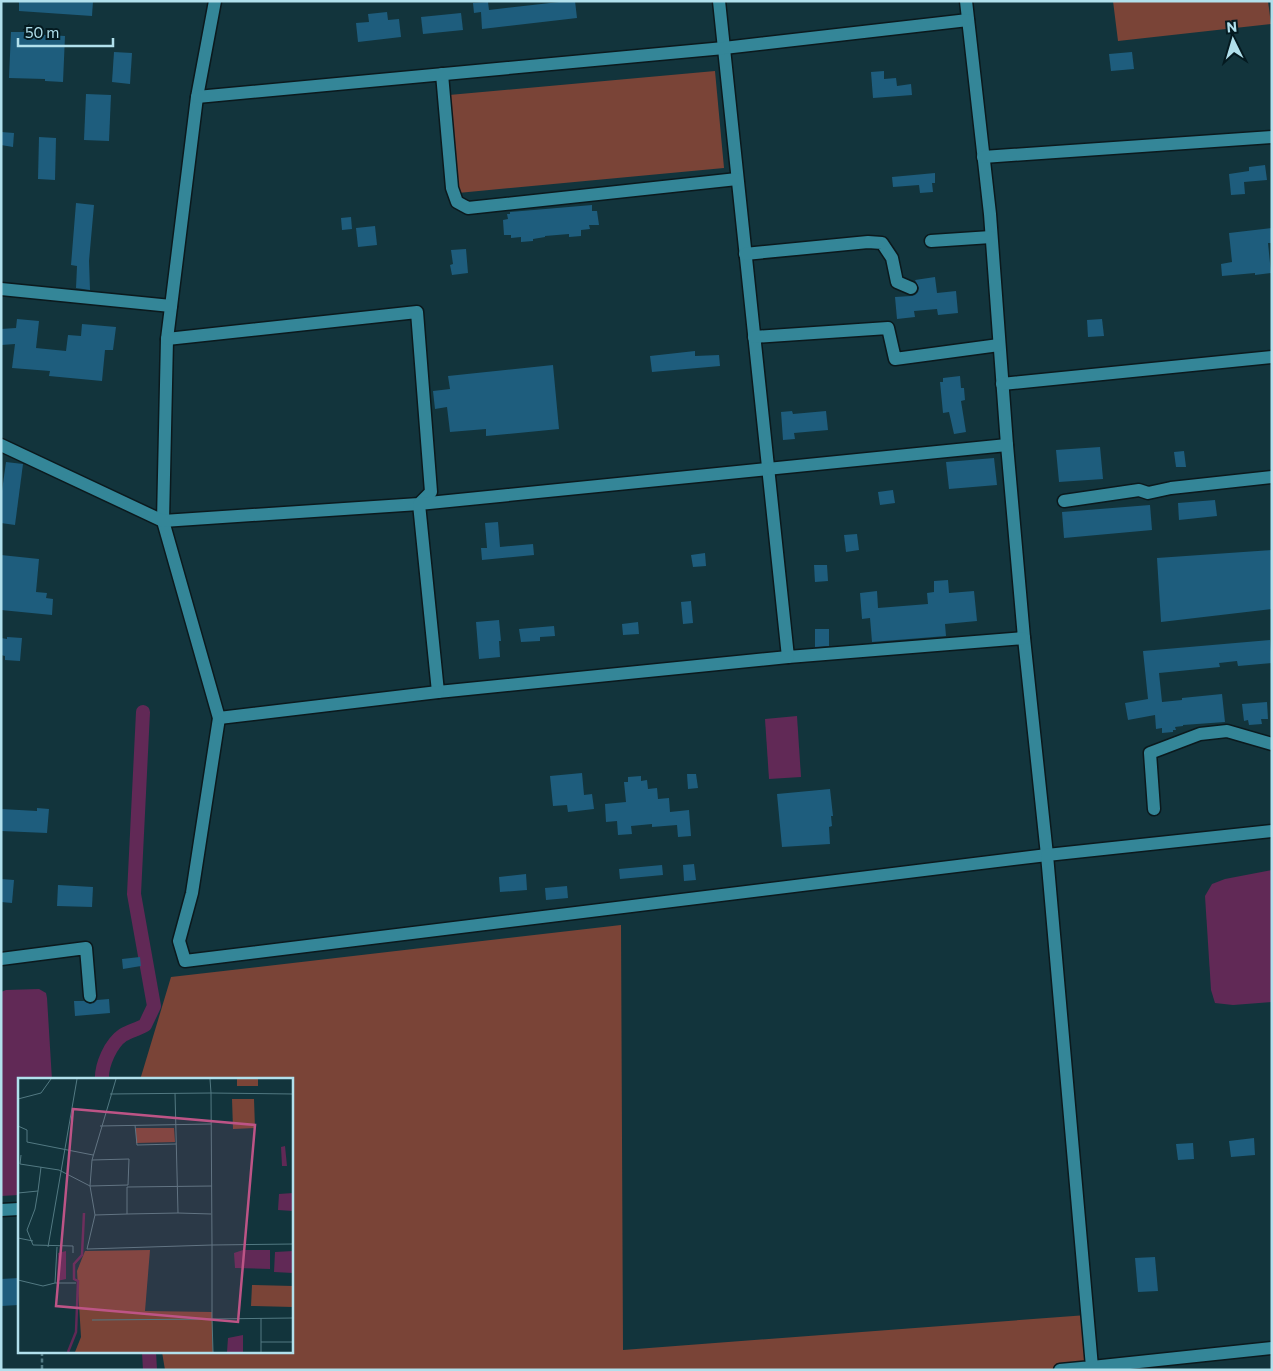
<svg xmlns="http://www.w3.org/2000/svg" width="1273" height="1371" font-family="Commissioner,sans-serif">
<style>
.green{fill:#7a4437}
.water{fill:#612956}
.lines{fill:none;stroke-linecap:round;stroke-linejoin:round}
.canal{stroke:#612956;stroke-width:14}
.building{fill:#1e5d7d}
.minor-casing{stroke:#0b191d;stroke-width:15}
.path{stroke:#547c85;stroke-width:2.5;stroke-dasharray:4 2.5;stroke-linecap:butt}
.minor{stroke:#348698;stroke-width:12}
.inset-river{fill:none;stroke:#612956;stroke-width:2.5}
.inset-road{fill:none;stroke:#527982;stroke-width:1}
.view{fill:#bd5486;fill-opacity:0.15;stroke:#bd5486;stroke-width:2.5}
.inset-edge{fill:none;stroke:#b1e0ec;stroke-width:2.5}
</style>
<rect width="100%" height="100%" fill="#12343c"/>
<g class="green">
<polygon points="1113,1 1268,1 1271,24 1118,41"/>
<polygon points="715,71 724,168 458,193 449,95"/>
<polygon points="621,925 623,1350 1087,1315 1092,1370 165,1370 162,1352 291,1352 291,1080 140,1080 171,977"/>
</g>
<g class="water">
<polygon points="797,716 801,777 769,779 765,719"/>
<polygon points="1272,870 1272,1002 1233,1005 1215,1003 1211,990 1205,896 1212,884 1225,879"/>
<polygon points="39,989 46,993 47,998 52,1080 19,1080 19,1195 1,1196 1,992 6,990"/>
</g>
<g class="lines">
<g class="canal">
<path d="M102,1080C101,1065 111,1043 123,1035C130,1031 138,1029 145,1025L154,1006L134,894L143,712"/>
<polyline points="149,1352 150,1370"/>
</g>
</g>
<g class="building">
<polygon points="19,1 93,1 92,16 19,11"/>
<polygon points="568,1 575,1 577,18 482,29 481,12 474,13 473,3 488,2 489,10"/>
<polygon points="387,12 388,20 399,19 401,37 358,42 356,23 369,22 368,14"/>
<polygon points="461,13 463,30 423,34 421,17"/>
<polygon points="11,32 29,32 29,34 65,36 63,82 45,81 45,79 9,78"/>
<polygon points="114,52 132,53 130,84 112,82"/>
<polygon points="1132,52 1134,69 1111,71 1109,54"/>
<polygon points="884,71 884,79 896,78 897,86 911,84 912,95 873,98 871,72"/>
<polygon points="86,94 111,95 109,141 84,140"/>
<polygon points="1,132 14,133 13,147 1,145"/>
<polygon points="39,137 56,138 55,180 38,179"/>
<polygon points="1265,165 1267,180 1244,182 1245,194 1231,195 1229,174 1249,171 1249,167"/>
<polygon points="935,173 935,183 932,183 933,192 920,193 919,185 893,187 892,177"/>
<polygon points="76,203 94,205 89,261 90,290 76,288 77,266 71,265"/>
<polygon points="592,205 592,211 597,211 599,225 589,225 590,229 581,230 581,236 569,237 569,234 545,236 545,237 533,239 533,241 521,242 521,237 511,238 511,235 504,235 503,220 508,219 507,214 510,214 510,212"/>
<polygon points="351,217 352,229 342,230 341,218"/>
<polygon points="375,226 377,245 358,247 356,228"/>
<polygon points="1272,228 1272,243 1268,243 1271,273 1255,275 1255,273 1222,276 1221,264 1232,262 1229,233"/>
<polygon points="466,249 468,273 452,275 450,265 453,264 451,250"/>
<polygon points="935,277 937,293 956,291 958,313 938,315 937,309 914,311 915,317 897,319 895,297 911,296 915,295 918,292 919,288 915,280"/>
<polygon points="17,319 39,321 36,348 66,351 68,335 81,336 82,324 116,327 113,350 105,350 102,381 49,376 50,371 12,368 15,344 1,345 1,329 16,328"/>
<polygon points="1102,319 1104,336 1088,337 1087,320"/>
<polygon points="695,351 695,356 719,355 720,366 652,372 650,356"/>
<polygon points="553,365 559,429 486,436 486,429 450,432 447,407 435,409 433,391 450,389 448,376"/>
<polygon points="960,376 961,388 964,388 965,400 961,401 966,432 954,434 949,412 943,413 940,382 943,382 943,378"/>
<polygon points="792,411 793,414 826,411 828,430 794,433 795,439 783,440 781,412"/>
<polygon points="1100,447 1103,479 1059,482 1056,450"/>
<polygon points="1184,451 1186,467 1176,467 1174,452"/>
<polygon points="994,458 997,485 949,489 946,462"/>
<polygon points="6,462 23,464 15,525 1,523 1,498"/>
<polygon points="893,490 895,503 880,505 878,492"/>
<polygon points="1215,500 1217,516 1179,520 1178,503"/>
<polygon points="1150,505 1152,530 1064,538 1062,512"/>
<polygon points="498,522 500,547 533,544 534,555 482,560 481,548 487,548 485,523"/>
<polygon points="857,534 859,550 846,552 844,535"/>
<polygon points="1272,550 1272,609 1161,622 1157,558"/>
<polygon points="705,553 706,566 693,567 691,555"/>
<polygon points="1,555 39,559 36,592 47,593 46,598 53,599 52,615 1,610"/>
<polygon points="814,565 827,565 828,581 815,582"/>
<polygon points="948,580 949,593 974,591 977,621 945,624 946,636 872,642 870,618 862,619 860,593 877,591 878,608 928,604 927,593 934,592 934,581"/>
<polygon points="691,601 693,623 683,624 681,602"/>
<polygon points="499,620 501,641 499,641 500,657 479,659 476,622"/>
<polygon points="638,622 639,634 623,635 622,624"/>
<polygon points="554,626 555,636 540,637 540,641 521,642 519,629"/>
<polygon points="815,629 829,629 829,646 815,647"/>
<polygon points="7,637 22,638 20,661 5,660 5,656 1,655 1,638 7,639"/>
<polygon points="1270,640 1272,663 1238,666 1237,661 1219,663 1220,667 1159,673 1162,702 1182,700 1182,698 1222,694 1225,722 1183,725 1183,726 1175,727 1176,730 1173,730 1173,732 1162,733 1162,728 1156,729 1155,715 1128,720 1125,703 1148,699 1143,651"/>
<polygon points="1267,702 1268,719 1261,719 1262,724 1249,725 1248,720 1244,721 1242,704"/>
<polygon points="582,773 584,795 592,794 594,809 568,812 567,805 553,806 550,776"/>
<polygon points="687,774 696,774 698,788 688,789"/>
<polygon points="641,776 641,781 647,780 648,789 657,788 658,799 669,798 670,812 689,810 691,836 678,837 677,825 652,827 652,824 631,826 632,834 618,835 617,821 606,822 605,804 626,802 624,782 628,782 628,777"/>
<polygon points="830,789 833,816 831,816 832,826 829,827 830,844 782,847 777,794"/>
<polygon points="37,808 49,809 47,833 1,831 1,809 37,811"/>
<polygon points="694,864 696,880 684,881 683,865"/>
<polygon points="662,865 663,875 620,879 619,869"/>
<polygon points="526,874 527,890 500,892 499,877"/>
<polygon points="1,879 14,880 12,903 1,902"/>
<polygon points="58,885 93,887 92,907 57,906"/>
<polygon points="567,886 568,898 546,900 545,888"/>
<polygon points="140,957 141,966 123,969 122,959"/>
<polygon points="109,999 110,1013 75,1016 74,1001 84,1001 90,1004 94,1003 97,1000"/>
<polygon points="1254,1138 1255,1155 1231,1157 1229,1141"/>
<polygon points="1193,1143 1194,1159 1178,1160 1176,1144"/>
<polygon points="1155,1257 1158,1291 1138,1292 1135,1258"/>
<polygon points="19,1278 19,1305 1,1306 1,1279"/>
</g>
<g class="lines">
<g class="minor-casing">
<g id="minor">
<polyline points="215,1 197,97 167,339 163,521 219,718 192,893 179,941 185,961 1047,855 1024,638 1007,445 990,214 966,1"/>
<polyline points="719,1 788,657 1024,638"/>
<polyline points="442,74 452,188 457,202 468,208 737,179"/>
<polyline points="197,97 724,48 968,20"/>
<polyline points="983,157 1272,137"/>
<polyline points="931,241 991,237"/>
<polyline points="745,254 868,242 882,243 892,258 897,282 911,288"/>
<polyline points="1,289 171,306"/>
<polyline points="754,337 888,328 895,359 999,345"/>
<polyline points="1002,384 1272,357"/>
<polyline points="1,445 163,521 419,504 431,492 417,312 167,339"/>
<polyline points="1064,501 1139,490 1148,493 1171,488 1272,477"/>
<polyline points="788,657 438,692 419,504 1007,445"/>
<polyline points="219,718 438,692"/>
<polyline points="1154,809 1150,753 1200,734 1227,731 1272,744"/>
<polyline points="1,959 86,948 90,996"/>
<polyline points="1,1210 19,1209"/>
<polyline points="1060,1370 1092,1367 1047,855 1272,831"/>
<polyline points="1092,1370 1092,1367 1272,1348"/>
</g>
</g>
<polyline class="path" points="42,1352 42,1370"/>
<use href="#minor" class="minor"/>
</g>
<g transform="translate(18 1078)">
<rect width="275" height="275" fill="#12343c"/>
<path d="M219,1H240V8H219ZM214,21H236L237,50L215,51ZM118,50H156L157,64L118,65ZM132,172L127,233L194,234L195,274H57L63,259L59,193L67,173ZM234,207L275,208V229L233,228Z" fill="#7a4437"/>
<path d="M267,68L269,88H264L263,69ZM275,115V133L260,132L261,116ZM225,172H252V191L217,190L216,175ZM48,173V201L39,203L40,175ZM275,173V195L256,194L257,174ZM225,257V274H209L210,260Z" fill="#612956"/>
<path class="inset-river" d="M50,274L58,254L60,203L56,201V186L64,177L66,135"/>
<path class="inset-road" d="M98,1L74,82L72,108L77,137L69,171L194,167L193,15L275,16M157,15L160,135L193,136M92,16L193,15L192,1M0,21L23,15L33,1M117,47L119,67L158,66M0,48L9,52V64L75,77M82,48L193,46M3,77L2,86L41,92L72,108L110,107L111,81L74,82M20,113L17,131L9,152L15,167L55,168V175M0,115L20,113L23,89M160,135L109,136V109L194,108M77,137L109,136M0,160L15,163M30,169L59,1M0,202L25,208L37,205L39,169M37,205H58M243,240V274M74,242L194,241V167L275,166M243,264H275M195,274L194,241L275,240"/>
<path class="view" d="M55,31L237,47L220,244L38,228Z"/>
<rect width="275" height="275" class="inset-edge"/>
</g>
<rect width="1273" height="1371" fill="none" stroke="#b1e0ec" stroke-width="5"/>
<g transform="translate(1233 40) rotate(355)" stroke="#041a20" stroke-width="4" paint-order="stroke">
<path d="M0-4L9 19L0 12L-9 19Z" fill="#b1e0ec"/>
<text y="-8" font-size="14" font-weight="bold" text-anchor="middle" fill="#b1e0ec">N</text>
</g>
<path d="M18 38v8h95v-8" fill="none" stroke="#b1e0ec" stroke-width="2.5"/>
<text x="25" y="38" font-size="15" fill="#b1e0ec" stroke="#041a20" stroke-width="4" paint-order="stroke">50 m</text>
</svg>
